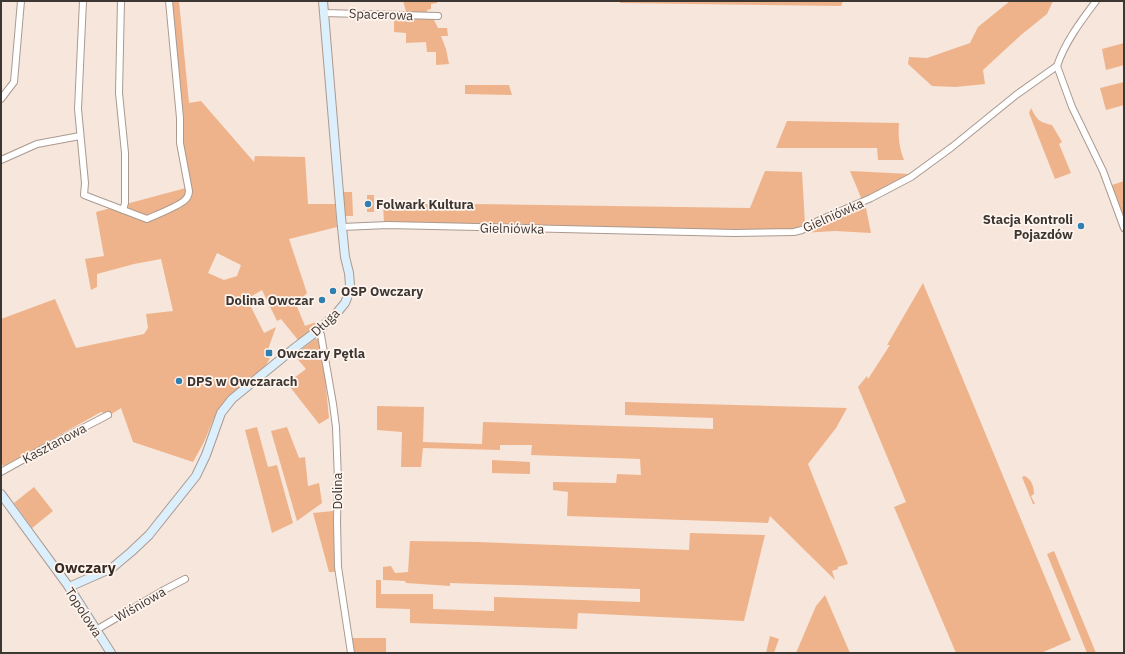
<svg xmlns="http://www.w3.org/2000/svg" width="1125" height="654" font-family="'IBM Plex Sans',sans-serif">
<style>
.green{fill:#efb38b;fill-rule:evenodd}
.lines{fill:none;stroke-linecap:round;stroke-linejoin:round}
.street-casing{stroke:#aa9a90;stroke-width:8}
.secondary-casing{stroke:#aa9a90;stroke-width:10}
.street{stroke:#fff;stroke-width:6}
.secondary{stroke:#dceffd;stroke-width:8}
.poi-dot{fill:#2f7fb1;stroke:#fff4ee;stroke-width:1.5}
.labels{text-anchor:middle;stroke-width:3.5;stroke-linejoin:round;paint-order:stroke}
.street-label{font-size:13px;fill:#3d3733;stroke:#fff4ee}
.poi-label{font-size:13px;font-weight:bold;fill:#3d3733;stroke:#fff4ee;text-anchor:start}
.quarter-label{font-size:15px;font-weight:bold;fill:#362a22;stroke:#fff4ee}
</style>
<rect width="100%" height="100%" fill="#f6e6db"/>
<g class="green">
<path d="M169,1H179L189,103L201,101L254,162L255,156L305,157L308,204H335L337,227L289,239L307,293L296,304L305,326L316,322L317,325L298,340L281,319L277,321L262,290L247,299L264,333L276,327L266,355L270,358L266,365L227,398L216,413L204,442L193,462L133,442L121,408L110,415L101,412L4,466L1,464V319L55,299L76,348L144,334L148,328L146,314L173,311L161,259L134,264L97,274V287L91,290L85,259L104,256L96,212L186,188ZM217,253L241,265L237,276L224,280L208,273Z"/>
<polygon points="403,1 437,1 437,3 431,4 431,9 427,10 428,15 406,11"/>
<polygon points="620,1 843,1 841,6 620,3"/>
<polygon points="1010,1 1053,1 1047,14 1021,35 983,70 985,84 955,87 932,86 908,64 909,57 927,58 970,43 978,27"/>
<polygon points="394,17 433,18 438,28 447,28 448,36 441,36 446,49 449,64 436,65 436,52 427,52 426,42 406,43 406,33 394,32"/>
<polygon points="1124,43 1124,65 1106,70 1102,49"/>
<polygon points="1124,82 1124,105 1106,110 1100,88"/>
<polygon points="465,85 509,85 512,95 465,94"/>
<path d="M1031,108C1037,120 1039,122 1052,125L1062,142L1059,144L1071,173L1055,179L1029,113Z"/>
<path d="M787,121L899,123C898,135 899,148 904,160H878L877,148H776Z"/>
<polygon points="765,171 802,172 805,224 795,229 740,231 384,223 383,204 472,204 750,208"/>
<polygon points="850,171 910,174 887,188 862,200"/>
<polygon points="1124,181 1124,223 1112,185"/>
<polygon points="343,192 352,192 353,216 344,216"/>
<rect x="367" y="195" width="7" height="17"/>
<polygon points="865,203 871,233 835,231 801,233 812,226"/>
<polygon points="923,283 1071,640 1041,653 956,653 894,507 906,502 858,387 867,376 868,379 890,345 887,345"/>
<polygon points="315,339 320,339 324,367 329,418 319,424 287,383 306,369 294,355"/>
<polygon points="625,402 847,408 836,428 808,464 848,564 838,567 838,569 832,571 835,580 770,516 768,523 567,516 568,492 553,490 553,482 616,483 617,474 641,475 640,459 531,455 532,445 500,445 500,450 423,448 421,467 401,467 402,432 377,430 377,406 424,407 423,442 482,444 483,422 713,429 713,418 625,415"/>
<polygon points="257,427 268,467 277,465 293,523 272,533 245,430"/>
<polygon points="287,427 299,458 305,457 308,486 319,483 322,503 297,521 271,431"/>
<polygon points="492,460 530,462 530,474 492,473"/>
<path d="M1025,476C1032,480 1034,487 1034,494L1031,496L1035,504H1033L1022,477Z"/>
<polygon points="34,487 53,511 32,528 14,503"/>
<polygon points="333,511 336,572 329,572 313,513"/>
<polygon points="690,533 765,535 744,621 578,613 577,629 410,623 410,609 376,608 376,580 381,580 381,594 433,594 433,609 494,611 494,597 640,602 640,589 450,583 450,586 406,583 405,581 383,580 383,567 391,566 395,573 408,572 410,541 478,542 689,550"/>
<polygon points="1054,551 1096,653 1087,653 1047,554"/>
<polygon points="825,595 850,653 796,653 816,606"/>
<polygon points="770,636 779,639 774,653 766,653"/>
<polygon points="351,638 386,638 386,653 353,653"/>
</g>
<g class="lines">
<g class="street-casing">
<g id="street">
<path d="M83,1L78,109L85,183L84,195L147,219C156,215 179,206 185,200C188,197 189,194 189,191L180,143V118L169,1"/>
<polyline points="121,1 119,93 125,153 125,203 123,210"/>
<polyline points="324,13 438,16"/>
<polyline points="1057,66 1072,107 1103,171 1124,228"/>
<path d="M1057,66C1065,42 1081,21 1096,1"/>
<polyline points="1,99 14,82 21,1"/>
<polyline points="1,160 37,144 80,136"/>
<polyline points="342,227 388,225 734,233 794,232 802,230 818,221 871,198 911,177 952,147 1016,95 1057,66"/>
<polyline points="318,331 321,335 322,341 333,404 336,427 338,481 337,521 338,567 351,653"/>
<polyline points="1,472 46,447 108,415"/>
<polyline points="96,630 164,590 185,579"/>
</g>
</g>
<g class="secondary-casing">
<g id="secondary">
<polyline points="1,494 69,587 111,653"/>
<polyline points="69,587 112,568 131,552 149,535 196,476 206,455 221,413 232,399 292,350 321,328 335,315 345,303 349,293 350,285 349,273 345,257 341,217 323,1"/>
</g>
</g>
<use href="#street" class="street"/>
<use href="#secondary" class="secondary"/>
</g>
<g class="poi-dot">
<circle cx="368" cy="204" r="4"/>
<circle cx="1081" cy="226" r="4"/>
<circle cx="333" cy="291" r="4"/>
<circle cx="322" cy="300" r="4"/>
<rect x="265" y="349" width="8" height="8" rx="2"/>
<circle cx="179" cy="381" r="4"/>
</g>
<g class="labels">
<g class="street-label">
<text transform="translate(381 14) rotate(2)" y="5">Spacerowa</text>
<text transform="translate(833 215) rotate(-24)" y="5">Gielniówka</text>
<text transform="translate(512 228) rotate(1)" y="5">Gielniówka</text>
<text transform="translate(325 322) rotate(-43)" y="5">Długa</text>
<text transform="translate(54 443) rotate(-28)" y="5">Kasztanowa</text>
<text transform="translate(337 491) rotate(-90)" y="5">Dolina</text>
<text transform="translate(140 604) rotate(-30)" y="5">Wiśniowa</text>
<text transform="translate(84 612) rotate(57)" y="5">Topolowa</text>
</g>
<g class="poi-label">
<text x="376" y="209">Folwark Kultura</text>
<text x="1073" y="224" text-anchor="end">Stacja Kontroli<tspan x="1073" dy="15">Pojazdów</tspan></text>
<text x="341" y="296">OSP Owczary</text>
<text x="314" y="305" text-anchor="end">Dolina Owczar</text>
<text x="277" y="358">Owczary Pętla</text>
<text x="187" y="386">DPS w Owczarach</text>
</g>
<g class="quarter-label">
<text x="85" y="573">Owczary</text>
</g>
</g>
<rect width="1125" height="654" fill="none" stroke="#3d3733" stroke-width="4"/>
</svg>
